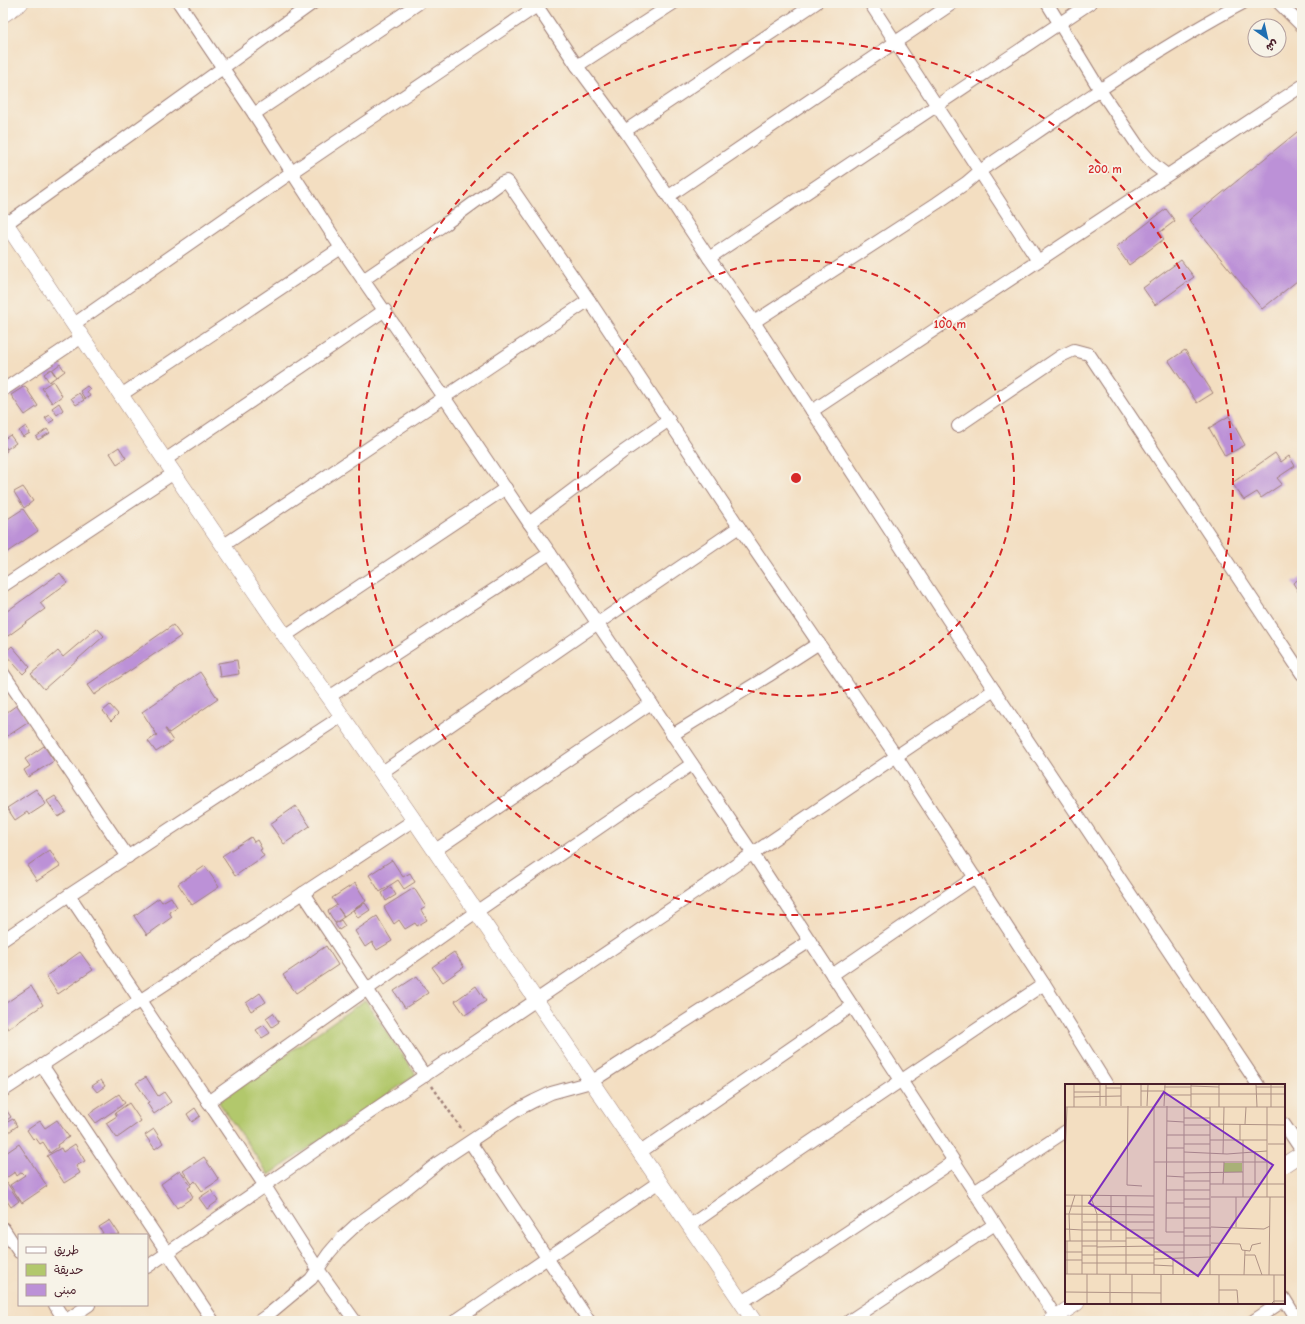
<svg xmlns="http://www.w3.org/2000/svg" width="1305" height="1324" font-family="'Comic Neue','Playpen Sans Arabic',sans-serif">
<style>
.green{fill:#b2c86c;stroke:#7e744c}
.building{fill:#bc91d7}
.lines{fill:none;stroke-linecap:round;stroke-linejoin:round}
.minor-casing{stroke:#9e7e76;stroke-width:14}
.tertiary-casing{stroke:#9e7e76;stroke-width:16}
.path{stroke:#9e7e76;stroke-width:2.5;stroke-dasharray:3 3;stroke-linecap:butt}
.minor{stroke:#fff;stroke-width:12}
.tertiary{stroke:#fff;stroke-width:15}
.ring{fill:none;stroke:#d62828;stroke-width:2;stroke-dasharray:7 5}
.inset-road{fill:none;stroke:#af9285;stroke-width:1}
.view{fill:#7b2cbf;fill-opacity:0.15;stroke:#7b2cbf;stroke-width:2}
.inset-edge{fill:none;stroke:#4a1f2b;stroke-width:2}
.centre{fill:#d62828;stroke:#f7f3e8;stroke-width:2}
.ring-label{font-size:12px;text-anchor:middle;font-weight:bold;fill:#d62828;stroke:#f7f3e8;stroke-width:3.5;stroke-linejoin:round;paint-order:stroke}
</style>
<rect width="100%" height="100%" fill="#f7f3e8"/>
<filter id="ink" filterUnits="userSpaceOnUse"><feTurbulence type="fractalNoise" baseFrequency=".025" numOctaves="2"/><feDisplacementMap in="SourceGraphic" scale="8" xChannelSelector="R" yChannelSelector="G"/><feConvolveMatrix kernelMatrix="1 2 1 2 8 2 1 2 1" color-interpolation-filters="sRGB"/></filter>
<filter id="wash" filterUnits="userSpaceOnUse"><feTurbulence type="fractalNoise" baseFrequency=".012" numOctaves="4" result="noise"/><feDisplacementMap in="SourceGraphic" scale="16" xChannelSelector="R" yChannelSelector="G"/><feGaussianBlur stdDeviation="0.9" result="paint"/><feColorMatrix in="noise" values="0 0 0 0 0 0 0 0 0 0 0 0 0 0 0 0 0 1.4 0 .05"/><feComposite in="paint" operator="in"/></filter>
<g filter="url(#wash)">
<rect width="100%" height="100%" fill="#f3dec1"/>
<polygon class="green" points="365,1000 416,1075 269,1175 218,1101"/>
<g id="blocks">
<g class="building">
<polygon points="1302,128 1302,277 1262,309 1189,220"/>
<polygon points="1166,209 1175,221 1159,233 1164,239 1129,265 1116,247"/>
<polygon points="1181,260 1194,277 1155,305 1143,288"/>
<polygon points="1185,350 1213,393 1197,403 1169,361"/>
<polygon points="60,364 65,371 57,377 52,370"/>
<polygon points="51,369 56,377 49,382 44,374"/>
<polygon points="53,381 62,396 52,403 42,388"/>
<polygon points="25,386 38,406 25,415 11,395"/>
<polygon points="87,386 90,389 87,391 90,396 85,399 80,391"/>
<polygon points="79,393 84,400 76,405 71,398"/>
<polygon points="59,403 63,410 57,415 52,408"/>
<polygon points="50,415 54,420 49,423 45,418"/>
<polygon points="1229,416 1245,445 1225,456 1209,428"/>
<polygon points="26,426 30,433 23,437 19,431"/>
<polygon points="47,429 50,433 38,440 36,437"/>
<polygon points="10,435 16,443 7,449 3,443 3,440"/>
<polygon points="3,444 7,451 3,454"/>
<polygon points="119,447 126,458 117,464 110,453"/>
<polygon points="1275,453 1281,462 1289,456 1295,466 1277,478 1282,484 1261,498 1257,492 1244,500 1232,483"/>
<polygon points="23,487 33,501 24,508 14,492"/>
<polygon points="23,509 38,531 3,555 3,522"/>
<polygon points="60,573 67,583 40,603 45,609 8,636 3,629 3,614"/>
<polygon points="1302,577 1302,598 1293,583"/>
<polygon points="173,625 181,636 94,695 87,685"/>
<polygon points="97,628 104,636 44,689 31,674 58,651 63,657"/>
<polygon points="12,646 30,667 23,674 4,653"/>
<polygon points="237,660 239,674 220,677 218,663"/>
<polygon points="200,672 218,699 169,733 166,729 165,729 173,741 156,752 148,741 157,735 142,712"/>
<polygon points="17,705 29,722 3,739 3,715"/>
<polygon points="110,705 118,714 111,721 103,711"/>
<polygon points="44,746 54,761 28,777 24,770 30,766 25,759"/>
<polygon points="36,789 46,804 29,815 27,812 15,820 7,808"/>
<polygon points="55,796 66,812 58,817 47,801"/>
<polygon points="296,806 310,826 284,844 270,824"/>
<polygon points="251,837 254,842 257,840 262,849 260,850 264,856 235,876 222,856"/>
<polygon points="50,850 60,866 37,881 27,866"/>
<polygon points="392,860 403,877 410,873 415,882 404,889 398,880 380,892 369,875"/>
<polygon points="205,866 219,887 192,905 178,884"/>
<polygon points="355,883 366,901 344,916 338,908 344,917 335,923 328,911 337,905 332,898"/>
<polygon points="391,887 396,895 386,901 382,893"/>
<polygon points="414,888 426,907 421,910 427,920 417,926 415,923 405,929 399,920 394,924 384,907"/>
<polygon points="171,897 177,907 169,912 172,917 147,935 134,916 159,898 162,902"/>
<polygon points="365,903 370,910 358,918 353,910"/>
<polygon points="377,916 392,941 377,950 372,942 365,947 355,931"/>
<polygon points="341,920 345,926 339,930 335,924"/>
<polygon points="326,946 338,965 296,993 283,975"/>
<polygon points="80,952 93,970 58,994 46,976"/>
<polygon points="454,952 464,967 443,982 432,967"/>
<polygon points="417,976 428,993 405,1008 394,991"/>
<polygon points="31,986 43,1005 8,1029 3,1021 3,1005"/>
<polygon points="476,986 486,1001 465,1015 455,1001"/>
<polygon points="260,993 266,1002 251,1011 246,1003"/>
<polygon points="273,1013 279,1022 272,1027 266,1018"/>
<polygon points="264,1025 270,1033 262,1038 256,1030"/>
<polygon points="146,1077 158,1096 164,1092 171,1102 154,1114 147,1103 149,1102 136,1083"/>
<polygon points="101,1080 105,1086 97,1092 92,1086"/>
<polygon points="119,1094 125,1103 96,1123 89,1114"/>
<polygon points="129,1103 141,1121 117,1138 106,1123 117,1116 115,1113"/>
<polygon points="3,1105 11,1117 4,1122 3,1121"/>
<polygon points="195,1108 200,1116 192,1122 187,1114"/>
<polygon points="13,1119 17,1126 9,1132 4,1124"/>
<polygon points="57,1120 69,1137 57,1145 58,1147 50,1153 43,1142 40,1144 35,1137 33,1139 27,1130 40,1121 45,1128"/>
<polygon points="154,1129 163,1143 155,1149 145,1135"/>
<polygon points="19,1144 47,1186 22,1203 10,1185 25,1175 22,1172 17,1176 15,1172 6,1178 3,1173 3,1155"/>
<polygon points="75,1144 85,1161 76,1166 80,1173 64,1183 47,1156 61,1148 63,1152"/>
<polygon points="204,1157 219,1180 202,1191 195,1181 192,1184 183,1171"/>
<polygon points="180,1170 191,1186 188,1188 193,1197 177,1208 161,1184"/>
<polygon points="7,1183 19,1201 11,1207 3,1195 3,1186"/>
<polygon points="211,1190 218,1201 207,1209 199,1198"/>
<polygon points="110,1220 120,1235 100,1235 103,1233 99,1227"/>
</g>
</g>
</g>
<g filter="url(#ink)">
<use href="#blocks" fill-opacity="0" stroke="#9e7e76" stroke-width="1"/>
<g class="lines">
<g class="minor-casing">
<g id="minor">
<polyline points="179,3 254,114 341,248 444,397 529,523 550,553 753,854 1056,1317"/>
<polyline points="535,3 577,66 625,131 709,258 754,322 994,690 1258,1085"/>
<polyline points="870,3 1038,261"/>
<polyline points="1047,3 1100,90 1140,149 1154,165 1167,175"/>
<polyline points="1279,3 1302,26"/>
<polyline points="577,66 674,3"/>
<polyline points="254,114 419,3"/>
<polyline points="625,131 816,3"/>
<polyline points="669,196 953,3"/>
<polyline points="6,224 313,3"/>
<polyline points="709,258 1090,3"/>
<polyline points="363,280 445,224 501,183 506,181 509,184 589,300 739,527 896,756 1044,984 1107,1085"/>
<path d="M754,322L937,203L966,183L980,171C1066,113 1151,52 1243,3"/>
<polyline points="74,324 292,172 537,6"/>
<polyline points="3,390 82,337"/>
<polyline points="121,395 341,248"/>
<polyline points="812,411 1302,86"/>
<polyline points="958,426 1061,356 1074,350 1089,354 1302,674"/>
<polyline points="165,460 385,310"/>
<polyline points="529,523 623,452 669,420"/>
<polyline points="224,545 589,300"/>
<polyline points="3,586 174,473"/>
<polyline points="285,636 506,488"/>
<polyline points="3,673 128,857"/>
<polyline points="329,697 550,553"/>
<polyline points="672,735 768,676 819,643"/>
<polyline points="381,773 598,623 739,527"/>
<polyline points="434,851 651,703"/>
<polyline points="303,893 425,1076"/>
<polyline points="69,895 265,1186 318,1269 355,1321"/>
<polyline points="3,940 69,895 342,716"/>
<polyline points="832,975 975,877"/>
<polyline points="42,1065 213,1321"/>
<polyline points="3,1091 414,820"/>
<polyline points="208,1102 476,912 692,764"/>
<polyline points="1284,1124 1302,1151"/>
<polyline points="470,1142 589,1321"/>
<polyline points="639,1153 852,1006"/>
<polyline points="974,1192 1066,1131"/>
<polyline points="689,1226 791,1155 1044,984"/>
<polyline points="3,1228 19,1252"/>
<polyline points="147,1267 365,1116 994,690"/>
<polyline points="1284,1298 1298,1321"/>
<polyline points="741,1303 954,1161"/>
<polyline points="55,1305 65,1321"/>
<polyline points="65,1321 89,1305"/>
<polyline points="259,1321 269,1314 311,1279 329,1253 342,1238 356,1225 402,1192 439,1162 517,1110 534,1101 551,1093 591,1082 810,941"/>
<polyline points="455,1321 659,1182"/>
<polyline points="849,1321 995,1224"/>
<polyline points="1253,1321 1280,1303"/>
</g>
</g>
<g class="tertiary-casing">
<g id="tertiary">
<polyline points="3,15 21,3"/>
<polyline points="3,219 141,425 285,636 329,697 414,820 754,1321"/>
<polyline points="1284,1165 1302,1153"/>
<polyline points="1050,1321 1077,1303"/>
</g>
</g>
<polyline class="path" points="432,1086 463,1131"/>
<use href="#minor" class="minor"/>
<use href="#tertiary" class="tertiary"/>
</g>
</g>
<g class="ring">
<circle cx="796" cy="478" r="218"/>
<circle cx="796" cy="478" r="437"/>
</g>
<g transform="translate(1065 1084)">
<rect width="220" height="220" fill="#f3dec1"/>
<path d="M159,79H177V88H159Z" fill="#b2c86c"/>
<path class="inset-road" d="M9,1V23M35,1V22M41,1V22M191,1L192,23M206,1V23M126,2L154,3M99,3H126M191,3H220M41,4H56M76,7H99M9,8H35M126,10H220M99,11H126M9,13L56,12M56,22V1M63,22L62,101L77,102M76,22V1M82,22L83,1M99,22L100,1M102,22L101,148H119M0,23H220M126,23V1M145,23V191M154,23V1M202,23V113M119,34H145M102,37L119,38M145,40L220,41M180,40L181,23M119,41H145M102,51H145M145,56H202M175,56V40M119,60H145M203,60H220M101,64H119M119,68L162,70L202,67M158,70L159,23M0,74L2,23M89,78H202M119,89L178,88M101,92L119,93M119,97H145M145,100H220M158,100L159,78M190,101V67M101,106H145M0,111L89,112M17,111V146H89M25,111L32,130V190M46,112V156M146,113H205L204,191M171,113V143M178,113V56M205,113H220M119,115H145M101,119H119M0,122L89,123M119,123H145M0,130L89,131M101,134H145M18,138H89M146,143L199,145L205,142M119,144H146M0,145L17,146V190M119,152H146M61,154H89M0,157H61M5,157L4,130L10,111M146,159L175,160L177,166L185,167L187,161L196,159M89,161H146M17,162H32M32,163L89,162M0,168H17M89,168H119M17,171H89M180,171H190L197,191M89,175L145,173M0,176H17M17,179H89M89,181L108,182M0,190L220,191M2,190V157M22,190V219M61,190V112M89,190V22M108,190V174M119,191V23M179,191L180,166M154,206H172L173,219M0,208L96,209M45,219V190M67,219V190M96,219V190M154,219V191M207,219L209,217H220M209,219V191"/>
<path class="view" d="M99,8L208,81L133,192L24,119Z"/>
<rect width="220" height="220" class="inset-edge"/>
</g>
<circle cx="796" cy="478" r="6" class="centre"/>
<g class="ring-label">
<text x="1105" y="173">200 m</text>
<text x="950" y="328">100 m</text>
</g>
<rect width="1305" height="1324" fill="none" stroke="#f7f3e8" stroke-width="16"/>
<rect x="18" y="1234" width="130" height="72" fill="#f7f3e8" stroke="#b29e9c"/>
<rect x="26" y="1247" width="20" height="6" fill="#ffffff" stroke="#b29e9c"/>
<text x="54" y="1254" font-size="12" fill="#4a1f2b">طريق</text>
<rect x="26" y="1264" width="20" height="12" fill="#b2c86c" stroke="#b29e9c"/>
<text x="54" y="1274" font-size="12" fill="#4a1f2b">حديقة</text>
<rect x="26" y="1284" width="20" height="12" fill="#bc91d7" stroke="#b29e9c"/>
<text x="54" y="1294" font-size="12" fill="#4a1f2b">مبنى</text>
<g transform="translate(1267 38) rotate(146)"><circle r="19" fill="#f7f3e8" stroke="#b29e9c"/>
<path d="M0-3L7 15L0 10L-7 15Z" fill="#1f6fb2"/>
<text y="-6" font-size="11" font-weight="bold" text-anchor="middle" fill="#4a1f2b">ش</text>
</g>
</svg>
